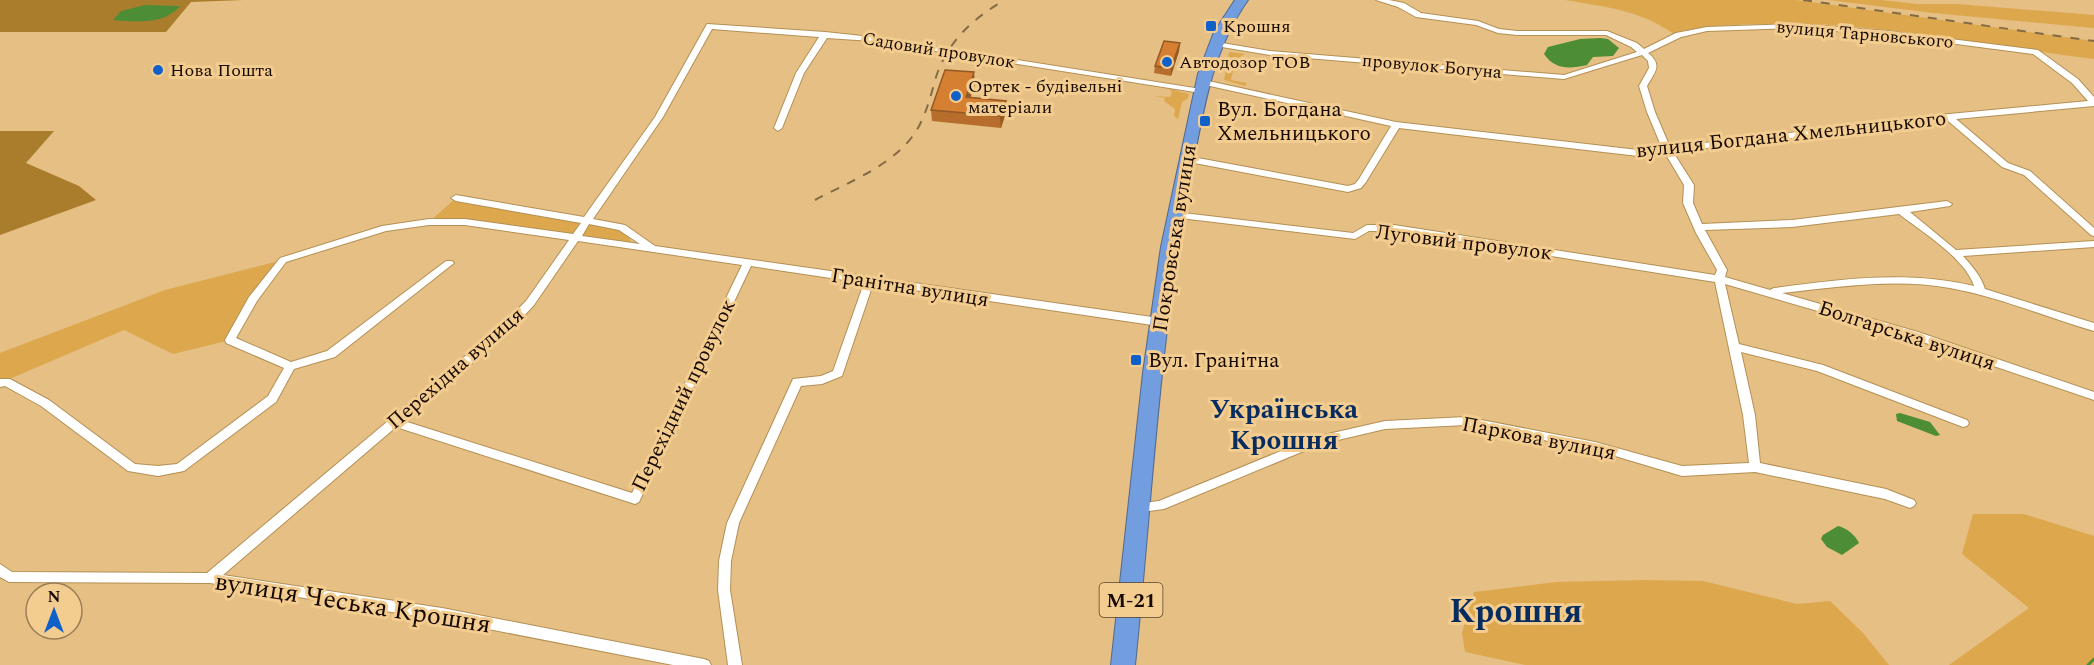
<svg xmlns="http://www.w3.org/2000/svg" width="2094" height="665" font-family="Spectral,serif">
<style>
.green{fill:#dda84d}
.forest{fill:#aa7d2c}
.water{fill:#4d8d36}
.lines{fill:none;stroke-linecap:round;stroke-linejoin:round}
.stream{stroke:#4d8d36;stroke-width:3}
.street-casing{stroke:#b49055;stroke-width:2}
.highway-casing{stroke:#526990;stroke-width:2}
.street{fill:#fff;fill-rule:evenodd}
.highway{fill:#729dde;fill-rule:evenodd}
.rail{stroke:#846a46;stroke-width:2;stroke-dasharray:9 9;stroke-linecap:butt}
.wall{fill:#b76d2c}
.shaded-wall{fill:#955924}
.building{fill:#d57f33;stroke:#955924;stroke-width:1.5}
.poi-dot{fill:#1060ca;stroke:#f3cc90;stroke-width:2}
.labels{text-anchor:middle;stroke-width:6;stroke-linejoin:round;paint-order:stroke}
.far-poi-label{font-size:18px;fill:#160900;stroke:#f3cc90;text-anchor:start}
.far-street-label{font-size:18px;fill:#160900;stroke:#f3cc90}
.shield{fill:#f3cc90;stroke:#58442b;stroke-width:1.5}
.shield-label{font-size:20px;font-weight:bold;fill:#160900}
.poi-label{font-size:21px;fill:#160900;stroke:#f3cc90;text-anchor:start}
.street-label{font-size:21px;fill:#160900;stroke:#f3cc90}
.near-street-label{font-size:26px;fill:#160900;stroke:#f3cc90}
.district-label{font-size:27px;font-weight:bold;fill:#072c5f;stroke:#f3cc90}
.near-district-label{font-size:33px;font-weight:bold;fill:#072c5f;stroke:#f3cc90}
</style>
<rect width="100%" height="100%" fill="#e5bf83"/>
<g class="green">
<path d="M1565,0H1796L2094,41V59C1984,46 1872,20 1760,24C1731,25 1702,25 1674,34C1640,10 1606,7 1565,0Z"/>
<polygon points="1829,0 1881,0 1917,4 1957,4 2094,15 2094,28 1933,13"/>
<polygon points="1229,52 1245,54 1236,59 1231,80 1247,83 1245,86 1224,80"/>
<polygon points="1169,89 1189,94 1188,98 1182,102 1178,119 1174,116 1175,109 1164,101 1165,98 1153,96 1170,97 1172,92"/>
<polygon points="456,198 622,227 634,246 465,222 429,222"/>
<polygon points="283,260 230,340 173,354 124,330 0,383 0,353 165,290"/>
<polygon points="1973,514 2024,514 2094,536 2094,665 1949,665 2029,608 1962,554"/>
<polygon points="1643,580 1703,581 1797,604 1830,601 1863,633 1889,665 1525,665 1465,652 1462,633 1474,592 1556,582"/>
</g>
<g class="forest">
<polygon points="0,0 243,0 191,2 166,32 0,32"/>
<polygon points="0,131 54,131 26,163 79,186 96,200 0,235"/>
</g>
<g class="water">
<path d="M145,5L180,6C164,25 135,22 113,20L121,11Z"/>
<path d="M1600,38L1608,39L1619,48L1613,56L1593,57L1587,65C1570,69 1555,70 1544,54L1548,47L1580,39Z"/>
<polygon points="1900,413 1930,422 1940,435 1936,436 1897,421 1896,414"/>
<path d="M1838,526C1847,528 1855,535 1859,543L1842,555L1827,547L1821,539L1823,535Z"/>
</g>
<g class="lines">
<polyline class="stream" points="2088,665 2094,659"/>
<g class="street-casing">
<g id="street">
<path d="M1376,0H1389L1404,3L1421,13L1478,21L1499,29L1517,31H1607L1637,43L1644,49L1676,33L1707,27L1798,24L1887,31L2038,50L2078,79L2094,97V106L1956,119L2008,163L2030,171L2094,228V236L2091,235L2024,175L2002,167L1947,120L1673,152L1694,185L1693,203L1702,224L1792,220L1947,201L1952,204L1950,206L1910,212L1956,250L2094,241V247L1963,256C1972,266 1981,276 1985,289L2094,323V331C2046,317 1999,297 1950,288C1895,278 1837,287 1782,293L1918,332L2094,392V400L1911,338L1725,284L1739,344L1823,365L1967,420L1969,423L1967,426L1963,427L1817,371L1741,352L1755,415L1760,463L1886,489L1914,500L1916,503L1914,506L1910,508L1885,499L1755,472L1682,476L1595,450L1466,425L1385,429L1321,444L1164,509L1141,512L1137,510L1135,507L1137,504L1159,501L1315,437L1385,421L1466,417L1595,442L1682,466L1749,463L1743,415L1715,282L1394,231H1369L1355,239L1172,217L1170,215L1172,213L1175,212L1353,233L1367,225H1394L1715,275L1717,270L1696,233L1683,203L1684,185L1665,153L1638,156L1399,128L1366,182L1361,188L1348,192L1184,161V157L1187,156L1348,186L1355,184L1359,179L1391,126L1201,84V80H1204L1396,122L1638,150L1662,148L1647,112L1639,86L1649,68L1648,61L1642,55L1564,79L1270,55L1216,46L1212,44L1216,42L1270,51L1564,75L1637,52L1631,47L1606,35H1517L1498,33L1476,25L1416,17L1398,7ZM1798,28L1887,35L2033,54L2072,83L2088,101L1949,114L1670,147L1655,112L1647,86C1655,72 1663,65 1648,53L1681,37L1707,31ZM1899,214C1922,232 1965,258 1974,286C1908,270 1841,279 1774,288L1770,290L1725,277L1727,270L1705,230L1792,227Z"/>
<path d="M707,24L825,32L872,37L1201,89L1205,91L1201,93L872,41L827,38L804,73L782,128L778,131L774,128L796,73L819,37L712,29L663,117L593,219L625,225L655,246L1159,318L1164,322L1163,325L1159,326L873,284L843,373L842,376L822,384L801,386L739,523L731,561L730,590L742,665H728L718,590L719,561L727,523L793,379L821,376L833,371L864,283L751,266L639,502L635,504L396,427L223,575L442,608L704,659L709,661L711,665H673L442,620L210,583L9,582L0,577V564L12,572L207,573L501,326L526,301L569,240L465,225H429L386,231L286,262L257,301L236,338L291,362L327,351L446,261H452L454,263L335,357L294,369L276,402L184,471L158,476L128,471L41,406L5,386L0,387V379H10L49,400L135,464L158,466L177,464L268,396L284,368L226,343L225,340L249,297L280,258L382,226L429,219H465L573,234L581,223L456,201L451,198L456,195L584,217L655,117ZM589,224L619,230L640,244L582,236ZM578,241L742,265L632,493L404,421L509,332L534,305Z"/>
</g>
</g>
<g class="highway-casing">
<path id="highway" d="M1235,0H1248C1211,52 1203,113 1191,175C1159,337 1152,501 1135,665H1111L1143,373L1161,247L1198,74L1214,32Z"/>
</g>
<use href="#street" class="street"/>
<use href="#highway" class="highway"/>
<g class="rail">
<polyline points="1803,0 2094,41"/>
<path d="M815,200C847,183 889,167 912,137C925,120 930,98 936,77C948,41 973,18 1005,0"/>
</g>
</g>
<g class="wall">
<polygon points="1180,43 1179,51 1171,76 1154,73 1155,66"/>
<polygon points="975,84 970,97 1006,101 1006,112 1001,128 932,121 931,110"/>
</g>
<g class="shaded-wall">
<polygon points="1180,43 1179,51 1171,76 1171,68"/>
<polygon points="974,72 975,84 967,108 966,97"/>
<polygon points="1006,101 1006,112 1001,128 1000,116"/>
</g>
<g class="building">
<polygon points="1164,41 1180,43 1171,68 1155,66"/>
<polygon points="945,70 974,72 966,97 1006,101 1000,116 931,110"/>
</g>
<g class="poi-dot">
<rect x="1205" y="20" width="12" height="12" rx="3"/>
<circle cx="1167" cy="62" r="6"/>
<circle cx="158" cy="70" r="6"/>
<circle cx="956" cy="96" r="6"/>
<rect x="1199" y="115" width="12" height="12" rx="3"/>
<rect x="1130" y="354" width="12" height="12" rx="3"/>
</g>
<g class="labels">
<g class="far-poi-label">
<text x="1223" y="32">Крошня</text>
<text x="1179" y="68">Автодозор ТОВ</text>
<text x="170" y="76">Нова Пошта</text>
<text x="968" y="92">Ортек - будівельні<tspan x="968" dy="21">матеріали</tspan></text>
</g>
<g class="far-street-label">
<text transform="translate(1865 34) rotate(5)" y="6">вулиця Тарновського</text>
<text transform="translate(939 50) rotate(9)" y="6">Садовий провулок</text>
<text transform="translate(1432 66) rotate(5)" y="6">провулок Богуна</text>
</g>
<rect class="shield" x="1099.5" y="583" width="63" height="34" rx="4.5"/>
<g class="shield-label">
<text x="1131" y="607">М-21</text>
</g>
<g class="poi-label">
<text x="1217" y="116">Вул. Богдана<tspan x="1217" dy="24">Хмельницького</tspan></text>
<text x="1148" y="367">Вул. Гранітна</text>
</g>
<g class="street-label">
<text transform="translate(1791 134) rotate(-6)" y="7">вулиця Богдана Хмельницького</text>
<text transform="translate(1174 238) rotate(-81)" y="7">Покровська вулиця</text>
<text transform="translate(1464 242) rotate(7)" y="7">Луговий провулок</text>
<text transform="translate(910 287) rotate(9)" y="7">Гранітна вулиця</text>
<text transform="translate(1907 335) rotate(18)" y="7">Болгарська вулиця</text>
<text transform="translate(455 368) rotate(-41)" y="7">Перехідна вулиця</text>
<text transform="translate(683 395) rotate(-64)" y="7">Перехідний провулок</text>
<text transform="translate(1539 438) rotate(11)" y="7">Паркова вулиця</text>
</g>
<g class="near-street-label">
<text transform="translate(353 602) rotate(9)" y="9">вулиця Чеська Крошня</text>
</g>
<g class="district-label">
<text x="1284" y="418">Українська<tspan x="1284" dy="31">Крошня</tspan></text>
</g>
<g class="near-district-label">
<text x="1516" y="622">Крошня</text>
</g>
</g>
<g transform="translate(54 611)"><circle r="28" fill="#f3cc90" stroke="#9b7e56" stroke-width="1.5"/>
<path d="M0-4.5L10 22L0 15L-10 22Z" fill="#1060ca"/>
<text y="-9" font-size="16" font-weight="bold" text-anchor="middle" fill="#160900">N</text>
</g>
</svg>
